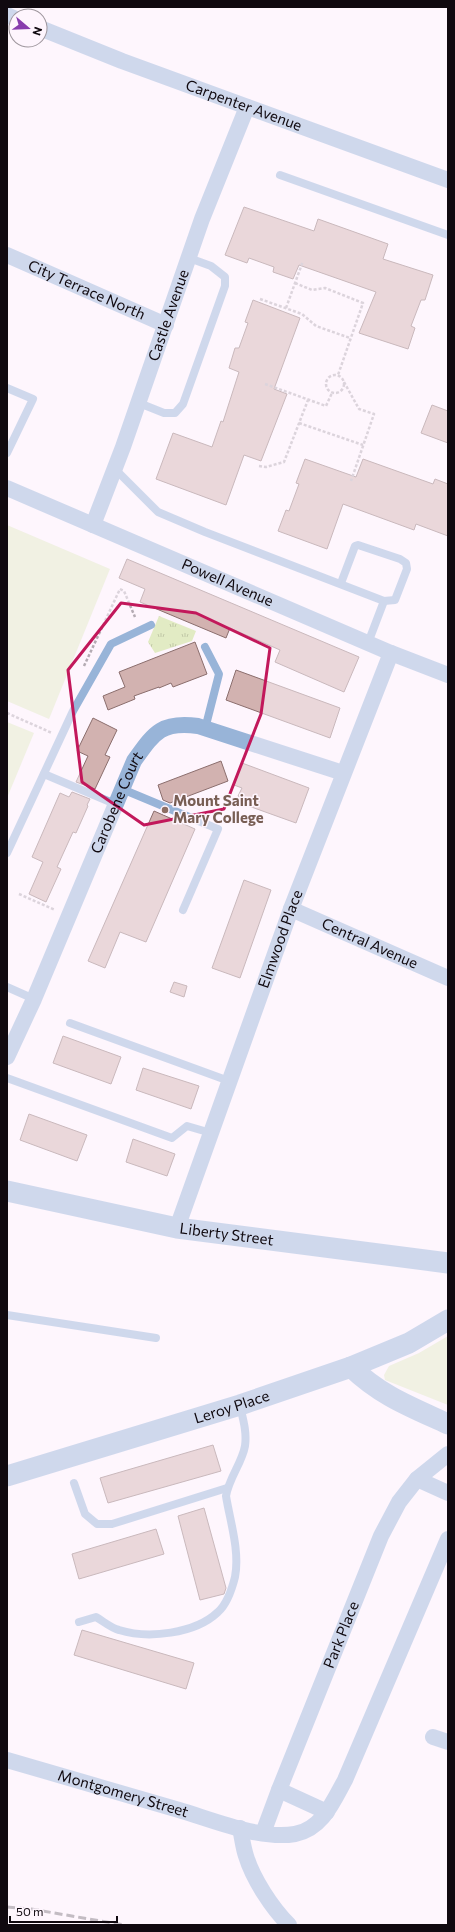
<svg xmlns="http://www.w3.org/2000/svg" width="455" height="1932" font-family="Commissioner,sans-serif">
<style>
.grass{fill:url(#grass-tufts)}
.park{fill:#e2ebc4}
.building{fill:#d2b2b0;stroke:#8b6e6d}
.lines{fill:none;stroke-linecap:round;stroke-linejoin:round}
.path{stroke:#b4abb3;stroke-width:2.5;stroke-dasharray:3 2;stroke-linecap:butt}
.service{stroke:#98b4d8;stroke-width:8}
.minor{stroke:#98b4d8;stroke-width:16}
.tertiary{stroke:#98b4d8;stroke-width:21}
.rail{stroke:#7d757c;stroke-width:3;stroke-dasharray:8 4;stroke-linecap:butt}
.marked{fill:none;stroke:#c2185b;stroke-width:3;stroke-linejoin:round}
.education-dot{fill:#8d6e63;stroke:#fef5fd;stroke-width:1.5}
.labels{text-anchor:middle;stroke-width:3;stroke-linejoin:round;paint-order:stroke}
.street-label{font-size:15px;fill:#10090f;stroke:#fef5fd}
.education-label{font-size:15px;font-weight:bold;fill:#785e54;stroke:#fef5fd;text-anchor:start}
</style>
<defs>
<pattern id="grass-tufts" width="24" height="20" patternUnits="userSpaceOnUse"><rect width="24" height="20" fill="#e2ebc4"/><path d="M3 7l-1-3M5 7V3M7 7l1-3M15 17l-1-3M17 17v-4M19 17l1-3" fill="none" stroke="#c1c8a7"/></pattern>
</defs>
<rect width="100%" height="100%" fill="#fef5fd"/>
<polygon class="grass" points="159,616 196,631 192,641 155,653 148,642"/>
<g class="park">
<polygon points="7,525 110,569 49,719 7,701"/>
<polygon points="7,722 34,733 7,798"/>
<polygon points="448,1336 448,1405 385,1380 384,1375 389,1366 419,1353"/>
</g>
<g class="building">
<polygon points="244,207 314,231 318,219 388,244 383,259 433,275 425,300 421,300 411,326 415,328 408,349 359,333 376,292 299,265 293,279 273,272 274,267 249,258 247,263 225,255"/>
<polygon points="253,300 300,318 274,389 287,394 261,461 244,455 226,505 156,479 173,433 212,447 221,421 223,422 239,372 229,368 235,348 239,348 248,323 245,322"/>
<polygon points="432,405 448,411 448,443 421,433"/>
<polygon points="305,459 356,477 363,459 433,484 435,479 448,484 448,536 416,524 414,530 343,504 327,549 278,531 286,510 289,511 299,484 296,483"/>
<polygon points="127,559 359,657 344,692 275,662 280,650 230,628 226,638 140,602 145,589 119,578"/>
<polygon points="195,642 207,674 173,687 171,683 159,688 159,687 134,696 135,699 108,710 103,696 125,687 119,672"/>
<polygon points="236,670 340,708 330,738 226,700"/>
<polygon points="93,718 117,730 105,755 110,757 95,789 76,782 88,756 77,751"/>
<polygon points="221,761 228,781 170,803 163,800 158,785"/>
<polygon points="242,763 309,788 296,823 243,804 245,799 238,796 242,788 234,785"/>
<polygon points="72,792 90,799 87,805 88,806 76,833 73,832 57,867 61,869 46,902 29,894 43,862 32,857 60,793 69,797"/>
<polygon points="154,811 195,829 146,942 120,932 105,968 88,961"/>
<polygon points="244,880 271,890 240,978 212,968"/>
<polygon points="174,982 187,986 184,997 170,992"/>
<polygon points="63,1036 121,1057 111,1084 53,1063"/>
<polygon points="143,1068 199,1086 191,1109 136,1090"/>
<polygon points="29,1114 87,1135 77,1161 20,1140"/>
<polygon points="133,1139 175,1154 167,1176 126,1162"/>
<polygon points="213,1445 221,1471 108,1503 100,1478"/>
<polygon points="204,1508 226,1588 224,1594 200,1600 178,1516"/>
<polygon points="156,1529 164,1554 79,1579 72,1554"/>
<polygon points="82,1630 194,1663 186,1689 74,1655"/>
</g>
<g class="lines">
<g class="path">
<polyline points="295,283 312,290 325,288 363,303 338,375"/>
<polyline points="260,299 302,314 316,326 350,338"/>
<polyline points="286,308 303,261"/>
<circle cx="335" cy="384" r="9"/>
<polyline points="344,382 359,409 374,414 351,481"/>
<polyline points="265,384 326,406 332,393"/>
<polyline points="299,423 363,445"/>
<polyline points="259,466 266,467 284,462 308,400"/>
<polyline points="84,666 120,589 124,591 135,617"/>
<polyline points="7,713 52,733"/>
<polyline points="19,894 55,910"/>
</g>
<g class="service">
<polyline points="280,175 448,235"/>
<polyline points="7,388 33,399 7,453"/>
<polyline points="139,403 164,413 175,413 183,404 225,286 225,277 211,266 189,258"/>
<polyline points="115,469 158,512 205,532 384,601 368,643"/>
<polyline points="341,583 355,546 358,545 400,559 406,563 407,569 395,600 384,601"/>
<polyline points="205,647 219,674 205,729"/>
<polyline points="44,774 115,804"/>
<polyline points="122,789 218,829 183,910"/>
<polyline points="7,853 73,711 111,644 151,625"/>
<polyline points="7,987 34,999"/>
<polyline points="70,1023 229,1081"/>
<polyline points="7,1078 172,1138 187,1126 211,1133"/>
<polyline points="7,1315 156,1338"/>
<polyline points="74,1483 85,1514 97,1524 112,1524 227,1488"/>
<path d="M79,1622L96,1617C103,1621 111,1628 119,1630C148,1639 195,1634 218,1612C227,1604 232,1589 235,1577C240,1551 230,1521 226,1496C229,1478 242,1463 245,1446C247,1432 243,1419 240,1406"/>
</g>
<g class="minor">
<polyline points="7,15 16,19"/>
<path id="s1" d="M40,28L122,61L448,180"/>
<path id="s2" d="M7,255L166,325"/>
<path id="s3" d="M7,488L391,653L448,675"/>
<path id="s4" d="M93,525L123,447L202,219L247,107"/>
<path id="s5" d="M291,909L448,978"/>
<path id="s6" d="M7,1057L34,999L134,761C154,733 161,721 198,726L343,773"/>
<path id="s7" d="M177,1228L291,909L391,653"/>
<polyline points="417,1479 448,1493"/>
<polyline points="433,1737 448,1742"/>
<path id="s8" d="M7,1760C64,1777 122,1793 179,1810C213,1820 260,1840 295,1834C322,1829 333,1802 345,1780L448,1539"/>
<polyline points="279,1790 327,1812"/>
<path d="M240,1828C242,1837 243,1847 246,1856C253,1879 272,1908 289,1925"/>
<path id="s9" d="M263,1833L279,1790L381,1536L399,1502L417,1479L448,1454"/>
</g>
<g class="tertiary">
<path id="s10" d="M7,1191L177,1228L448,1263"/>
<path d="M351,1367C381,1396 411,1407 448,1424"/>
<path id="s11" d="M7,1476L240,1405L351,1367L409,1343L448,1320"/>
</g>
<polyline class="rail" points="7,1907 31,1909 124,1925"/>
</g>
<path d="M0 0H455V1932H0ZM121,603L196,613L270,648L261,714L224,809L144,825L82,782L68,670Z" fill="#fef5fd" fill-opacity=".55" fill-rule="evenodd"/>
<path class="marked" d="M121,603L196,613L270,648L261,714L224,809L144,825L82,782L68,670Z"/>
<circle class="education-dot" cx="165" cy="810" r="4"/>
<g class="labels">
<g class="street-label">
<text dy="5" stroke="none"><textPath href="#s1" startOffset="218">Carpenter Avenue</textPath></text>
<text dy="5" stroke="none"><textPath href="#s2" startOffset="87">City Terrace North</textPath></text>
<text dy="5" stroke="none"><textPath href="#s4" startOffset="223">Castle Avenue</textPath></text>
<text dy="5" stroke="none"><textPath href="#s3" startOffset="240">Powell Avenue</textPath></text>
<text dy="5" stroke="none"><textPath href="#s6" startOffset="277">Carobene Court</textPath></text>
<text dy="5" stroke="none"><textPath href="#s7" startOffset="307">Elmwood Place</textPath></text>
<text dy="5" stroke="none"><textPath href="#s5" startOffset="86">Central Avenue</textPath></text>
<text dy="5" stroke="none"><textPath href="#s10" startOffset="224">Liberty Street</textPath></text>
<text dy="5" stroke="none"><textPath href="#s11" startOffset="235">Leroy Place</textPath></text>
<text dy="5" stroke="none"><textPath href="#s9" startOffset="213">Park Place</textPath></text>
<text dy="5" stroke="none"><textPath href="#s8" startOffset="121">Montgomery Street</textPath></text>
</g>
<g class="education-label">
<text x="173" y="806">Mount Saint<tspan x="173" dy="17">Mary College</tspan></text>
</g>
</g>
<rect width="455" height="1932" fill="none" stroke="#10090f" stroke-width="16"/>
<g transform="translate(28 28) rotate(109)"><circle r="19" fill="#fef5fd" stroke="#9f979e"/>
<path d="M0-3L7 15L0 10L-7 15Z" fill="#883cad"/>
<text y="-6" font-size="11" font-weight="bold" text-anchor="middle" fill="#10090f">N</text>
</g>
<path d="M10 1916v6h107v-6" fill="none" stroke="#10090f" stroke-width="2"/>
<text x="16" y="1916" font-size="12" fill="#10090f" stroke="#fef5fd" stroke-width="3" paint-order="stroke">50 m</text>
</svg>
